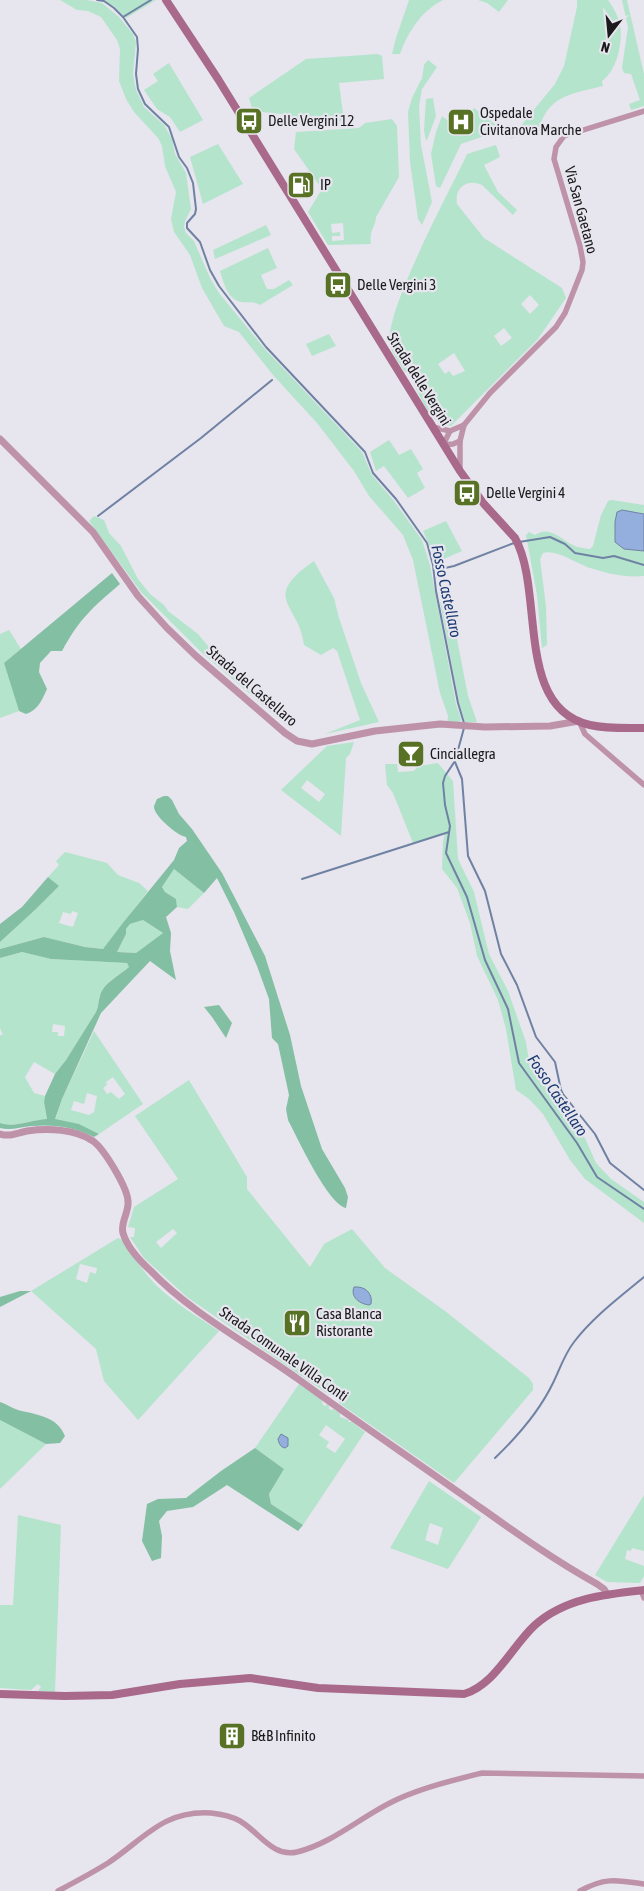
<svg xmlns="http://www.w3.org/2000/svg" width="644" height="1891" font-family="'Asap Condensed',sans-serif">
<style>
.green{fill:#b5e4cd;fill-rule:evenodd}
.forest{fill:#83bfa3;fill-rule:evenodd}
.water{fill:#94afdd;stroke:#6f82a3}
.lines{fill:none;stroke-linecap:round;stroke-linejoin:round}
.stream{stroke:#6f82a3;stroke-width:2}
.minor{stroke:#be93a9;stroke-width:5.5}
.tertiary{stroke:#be93a9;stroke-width:7}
.secondary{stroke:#a8698b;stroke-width:8}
.labels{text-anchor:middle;stroke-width:4.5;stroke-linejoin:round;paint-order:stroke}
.poi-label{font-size:15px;fill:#1a191c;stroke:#e7e5ed;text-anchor:start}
.street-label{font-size:15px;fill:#1a191c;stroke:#e7e5ed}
.water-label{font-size:16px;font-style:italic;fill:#1a3971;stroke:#e7e5ed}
</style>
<rect width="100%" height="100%" fill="#e7e5ed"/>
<g class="green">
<polygon points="60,0 87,0 102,3 119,17 133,34 136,42 133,74 136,90 144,107 164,125 172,139 175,154 186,173 191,209 185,221 184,227 186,233 194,241 210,278 219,293 264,348 362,452 372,475 394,501 422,540 430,565 456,704 461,719 459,725 447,724 448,716 440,693 413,560 403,535 369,496 354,471 317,423 273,375 239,332 224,326 202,288 190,255 174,232 171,219 176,192 165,166 162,146 158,138 134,112 126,99 119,81 120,49 117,40 101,17 88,11 77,10"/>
<polygon points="101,0 156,0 126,18 115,7"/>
<path d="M409,0H443C421,11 408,32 400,54H392L396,38Z"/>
<polygon points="478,0 508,0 499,12 487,3"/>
<path d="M577,0H608C613,7 619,17 620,25C623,43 617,70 602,81L603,86C575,93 549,95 540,126L510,139L555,84L564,66L577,7Z"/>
<polygon points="622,0 627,0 644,74 644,106 631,110 629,104 640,100 631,74 624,73 622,68 628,27"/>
<polygon points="378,54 382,56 384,79 339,83 344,121 297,124 293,123 289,115 253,111 249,98 306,59"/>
<polygon points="428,60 437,67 422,89 419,106 421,145 432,202 422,225 418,219 410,162 408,112 412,98 422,78 424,65"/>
<polygon points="169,63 203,120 180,132 170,117 157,109 144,90 158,81 153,74"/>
<polygon points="433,98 436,116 427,140 426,140 424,131 426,99"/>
<polygon points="474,108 495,124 496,132 461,144 440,188 436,186 431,154 436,132 442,116 458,129"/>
<path d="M392,119L397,126L399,177L376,217C375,229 369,229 371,244L328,245L308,212L322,189L294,149L296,132L359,128L365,123ZM343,223L344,240L332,241V236H340V232L332,233L331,224Z"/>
<polygon points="218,144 243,184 203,204 190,157"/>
<path d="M496,145L500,157L484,165L498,192L517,210L513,215L482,185C467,178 454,188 457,204L484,238L562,288L566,298L538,339L451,426C430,426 422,398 413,383L415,379L410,372H405C400,364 392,354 390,345C383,313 451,189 467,154ZM530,295L539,305L530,314L521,304ZM504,328L512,338L501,346L494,336ZM454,353L465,371L453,376L449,371L445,374L438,364Z"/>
<polygon points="266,225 271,235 215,259 213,250"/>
<path d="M268,248L277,268L261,275L267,289H274L289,280L293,285L260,305C253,301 249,303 241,302C227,299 224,283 220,271Z"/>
<polygon points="329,334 336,346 312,356 306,344"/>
<polygon points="389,440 399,455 411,449 423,469 417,473 425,488 408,498 384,466 376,471 370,452"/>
<path d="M612,500L644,505V514L637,512L615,542L624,549L644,551V576C625,578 605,573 587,567C574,562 556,549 543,553L540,559L546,606L547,645L542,648L537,595L526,535L529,532L535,535C550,525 560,539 573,545C578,548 584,548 590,549L593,546L601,515L608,501Z"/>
<polygon points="94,516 104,520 109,533 121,546 138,579 150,594 164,605 168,611 198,634 224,665 292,730 201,652 141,592 89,521"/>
<polygon points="446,521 462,551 437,562 423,531"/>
<path d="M314,561L334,598L339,618L361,683L379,722L325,734L360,720L337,651L333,648L321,655L304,645C300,604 259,599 314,561Z"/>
<polygon points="440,602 448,606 452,613 468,696 477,722 465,722 459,703"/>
<polygon points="9,630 21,649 4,663 19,711 0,718 0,634"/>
<path d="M354,742L350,754L346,758L341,836L281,790L327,746ZM307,780L325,794L319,802L301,788Z"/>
<polygon points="438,763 453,781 458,859 474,892 489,954 508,991 526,1042 530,1067 585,1138 596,1163 611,1179 644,1202 644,1223 585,1179 570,1160 543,1114 529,1099 516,1090 506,1029 498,1000 477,956 470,923 457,888 442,869 443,841 445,833 413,843 393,793 387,785 385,764 397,764 398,772 414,771 418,766"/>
<path d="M65,852L107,863L118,875L139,883L148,891L103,949L85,947L44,937L0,949V942L36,909L59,886L48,877L59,865L56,861ZM72,911L78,913L73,927L59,923L63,912L71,914Z"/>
<polygon points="174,869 204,893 188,909 177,907 176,899 165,892 162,887"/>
<polygon points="143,920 163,933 136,953 117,952 126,934 126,929 130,924"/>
<path d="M22,952L51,959L127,963L129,967C120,974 103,983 100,996C98,1002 99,1006 96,1012L66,1060L55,1074L34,1062L25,1077L34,1093L45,1096L44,1102L47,1120C31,1119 15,1128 0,1123V1035H3L0,1028V958ZM53,1024L65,1026L64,1036H58V1032H52Z"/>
<path d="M94,1031L143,1104L99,1134L79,1124L55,1120L62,1099ZM113,1077L125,1094L119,1099L111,1092L107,1094L103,1088L107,1085L106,1082ZM87,1093L97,1096L94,1112L89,1115L71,1110L74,1101L84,1104Z"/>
<path d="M189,1080L247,1177V1189L310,1267L324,1244L352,1229L385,1268L445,1311L529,1378L533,1384V1390L454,1483L339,1403L340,1397L334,1393L329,1395L187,1297L144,1258L130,1237H134L135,1228L128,1227L134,1207L178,1179L135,1116ZM173,1229L177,1233L161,1248L156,1242Z"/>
<path d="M118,1238L123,1240C133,1256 144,1273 158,1287C176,1304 198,1317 219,1331L138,1420L104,1381L96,1349L31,1291ZM80,1264L97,1268L96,1274L90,1272L87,1283L76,1279Z"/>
<path d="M299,1384L322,1400L323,1405L325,1406L327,1404L329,1406V1409L331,1410L333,1409L340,1413V1417L349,1420L348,1422H352L365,1432L303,1525L271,1504L269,1494L284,1469L255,1448ZM326,1425L345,1439L335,1453L326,1447L329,1442L319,1435Z"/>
<polygon points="0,1420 46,1444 0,1489"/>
<path d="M429,1481L481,1517L448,1569L390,1548ZM430,1523L443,1528L438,1545L425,1540Z"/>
<polygon points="644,1495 644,1551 632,1548 631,1551 627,1550 625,1559 644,1566 644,1576 640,1583 607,1582 595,1575"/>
<polygon points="18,1515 61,1525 55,1692 38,1691 41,1687 38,1684 31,1690 0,1688 0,1605 13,1605"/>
</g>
<g class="forest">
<path d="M112,573L120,584C93,607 79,619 62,651H51L40,663L39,672L47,689C42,700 38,710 26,714L19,711L4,663Z"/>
<path d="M164,796H168L172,800L179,814L192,829L222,873L265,956L290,1035L301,1086L322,1149L345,1188L348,1197L346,1208C328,1204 298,1139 288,1120L286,1109L289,1095L278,1044L272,1038L269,999L257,966L234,912L217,878L204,893L174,869L162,887L165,892L176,899L177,907L166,917L171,933L170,951L176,980L150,961L101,1013L62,1099L55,1119L79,1124L99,1134L94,1137C74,1127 54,1124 32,1126C20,1127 11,1131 0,1128V1123C15,1128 31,1120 47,1119L44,1102L45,1096L55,1074L66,1060L96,1012C99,1006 98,1002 100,996C103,983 120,975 129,967L127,963L51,959L22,952L0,958V949L44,937L85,947L103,949L122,924L174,860L179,848L187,841L186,837C178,836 154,816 154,807C154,806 156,801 157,799ZM143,920L163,933L136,953L117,952L126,934V929L130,924Z"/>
<polygon points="48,877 59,886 36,909 0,942 0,924 22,907"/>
<polygon points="219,1005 232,1023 226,1038 212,1017 204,1007"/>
<polygon points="20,1291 31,1291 0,1307 0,1297"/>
<path d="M0,1402C6,1404 12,1408 18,1410C37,1415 57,1416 65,1436L60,1443L46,1444L0,1420Z"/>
<polygon points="255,1448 284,1469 269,1494 271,1504 303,1525 298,1531 227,1485 193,1507 167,1511 159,1521 162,1536 161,1558 152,1561 142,1541 147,1504 158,1499 186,1498 221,1471"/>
</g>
<g class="water">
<polygon points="622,510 644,514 644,551 624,549 615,542 615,522 617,512"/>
<path d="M354,1287C365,1286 373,1293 371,1304L369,1305C360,1304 350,1297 354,1287Z"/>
<path d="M281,1434L288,1438V1446L285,1448C280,1447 279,1443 278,1439Z"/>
</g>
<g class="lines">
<g class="stream">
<polyline points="97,0 104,1 114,8 123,17 137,37 138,49 136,74 138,89 145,104 169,127 179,157 187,168 193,183 196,209 195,214 187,223 187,228 200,242 210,270 219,286 266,347 365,452 373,473 396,499 427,543 433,565 436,591 458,703 464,723"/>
<polyline points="123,17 151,0"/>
<polyline points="98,516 201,438 272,380"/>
<polyline points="519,542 550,537 565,544 575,553 603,558 614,556 644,565"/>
<polyline points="434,565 445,568 454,566 514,543"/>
<polyline points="464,728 455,761 445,776 443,783 445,805 450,826 446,853 467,897 485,960 508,1009 519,1063 577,1143 597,1177 644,1209"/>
<polyline points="455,762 462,779 468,856 485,891 501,954 517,985 536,1037 555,1062 561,1090 563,1094 595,1134 610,1163 644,1190"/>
<polyline points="302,879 449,832"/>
<path d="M495,1458C518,1436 539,1412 553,1383C560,1369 564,1355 574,1342C593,1317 620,1297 644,1277"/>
</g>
<g class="minor">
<polyline points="433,427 450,431 464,425"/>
<polyline points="450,431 443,445 453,444 460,441"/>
<polyline points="460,469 460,441 464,425 490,393 556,327 565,313 582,270 583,262 580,246 554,159 556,147 564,136 644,111"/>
<polyline points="579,721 585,734 644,785"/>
<polyline points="641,1590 644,1598"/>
<path d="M58,1891C75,1882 92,1873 108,1863C144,1839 163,1810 211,1813C221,1814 231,1816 240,1821C259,1832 273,1858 297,1852C334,1843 364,1814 398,1799C425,1787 454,1780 482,1773L644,1776"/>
<path d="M580,1891C605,1877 617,1880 644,1884"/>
</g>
<g class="tertiary">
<polyline points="0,439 93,532 138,596 167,628 196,656 285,733 297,741 312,744 375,731 440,724 485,727 550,726 579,721"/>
<path d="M0,1134C10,1137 17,1133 27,1131C48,1128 75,1129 93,1141C104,1149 128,1188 128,1202C129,1212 120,1223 123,1233C127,1247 141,1262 151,1271C191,1313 251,1345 298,1379C353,1419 409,1457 464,1496C508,1527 550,1558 597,1584L604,1589L607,1594"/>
</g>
<g class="secondary">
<path d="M166,0L218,79L460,471L484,504L515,538C545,592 514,708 590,725C608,729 627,728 644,728"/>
<path d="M0,1694L65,1696L112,1695L180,1684L250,1678L318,1688L464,1694C495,1685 512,1646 535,1625C565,1598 606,1594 644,1590"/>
</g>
</g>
<defs>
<g id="bus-square" transform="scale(1.4375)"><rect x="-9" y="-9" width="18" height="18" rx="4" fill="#587225" stroke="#e7e5ed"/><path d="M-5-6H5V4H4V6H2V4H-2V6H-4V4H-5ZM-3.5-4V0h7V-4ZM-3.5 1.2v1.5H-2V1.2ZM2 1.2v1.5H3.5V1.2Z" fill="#fff"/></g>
<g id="hospital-square" transform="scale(1.4375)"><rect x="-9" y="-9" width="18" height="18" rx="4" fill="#587225" stroke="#e7e5ed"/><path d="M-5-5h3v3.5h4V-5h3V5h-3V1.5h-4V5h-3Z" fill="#fff"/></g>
<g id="fuel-square" transform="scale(1.4375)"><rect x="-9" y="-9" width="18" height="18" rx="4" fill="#587225" stroke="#e7e5ed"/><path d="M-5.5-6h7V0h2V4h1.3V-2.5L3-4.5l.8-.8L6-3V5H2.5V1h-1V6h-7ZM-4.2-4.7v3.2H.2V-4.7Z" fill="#fff"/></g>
<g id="bar-square" transform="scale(1.4375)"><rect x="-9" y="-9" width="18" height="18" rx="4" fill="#587225" stroke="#e7e5ed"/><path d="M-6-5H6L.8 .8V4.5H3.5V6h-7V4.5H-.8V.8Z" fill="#fff"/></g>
<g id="restaurant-square" transform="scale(1.4375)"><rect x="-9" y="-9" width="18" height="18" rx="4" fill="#587225" stroke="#e7e5ed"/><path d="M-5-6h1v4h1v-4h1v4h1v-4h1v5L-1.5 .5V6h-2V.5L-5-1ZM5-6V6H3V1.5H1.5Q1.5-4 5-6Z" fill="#fff"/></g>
<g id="building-square" transform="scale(1.4375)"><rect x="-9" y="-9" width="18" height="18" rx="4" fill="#587225" stroke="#e7e5ed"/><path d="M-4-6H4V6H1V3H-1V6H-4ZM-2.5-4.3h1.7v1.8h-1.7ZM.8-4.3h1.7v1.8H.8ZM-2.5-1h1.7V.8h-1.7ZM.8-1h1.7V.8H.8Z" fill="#fff"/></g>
</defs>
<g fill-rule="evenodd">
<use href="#bus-square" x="249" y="121"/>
<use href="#hospital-square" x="461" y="122"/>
<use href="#fuel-square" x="301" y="185"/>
<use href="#bus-square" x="338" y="285"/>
<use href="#bus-square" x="467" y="493"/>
<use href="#bar-square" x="411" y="754"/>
<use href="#restaurant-square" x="297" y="1323"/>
<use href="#building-square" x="232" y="1736"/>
</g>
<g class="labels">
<g class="poi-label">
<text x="480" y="118">Ospedale<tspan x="480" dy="17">Civitanova Marche</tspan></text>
<text x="268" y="126">Delle Vergini 12</text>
<text x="320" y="190">IP</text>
<text x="357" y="290">Delle Vergini 3</text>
<text x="486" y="498">Delle Vergini 4</text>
<text x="430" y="759">Cinciallegra</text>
<text x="316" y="1319">Casa Blanca<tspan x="316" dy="17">Ristorante</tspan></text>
<text x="251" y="1741">B&amp;B Infinito</text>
</g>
<g class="street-label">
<text transform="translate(581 210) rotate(75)" y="5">Via San Gaetano</text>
<text transform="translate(419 379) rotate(58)" y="5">Strada delle Vergini</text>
<text transform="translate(252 686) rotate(41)" y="5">Strada del Castellaro</text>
<text transform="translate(284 1354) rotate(35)" y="5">Strada Comunale Villa Conti</text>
</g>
<g class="water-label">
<text transform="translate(447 591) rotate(78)" y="6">Fosso Castellaro</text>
<text transform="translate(558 1095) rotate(56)" y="6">Fosso Castellaro</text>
</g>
</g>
<g transform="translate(609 35) rotate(196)" stroke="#e7e5ed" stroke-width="4" paint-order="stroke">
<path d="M0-4L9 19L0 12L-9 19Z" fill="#1a191c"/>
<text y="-8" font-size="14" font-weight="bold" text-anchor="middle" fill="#1a191c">N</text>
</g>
</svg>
